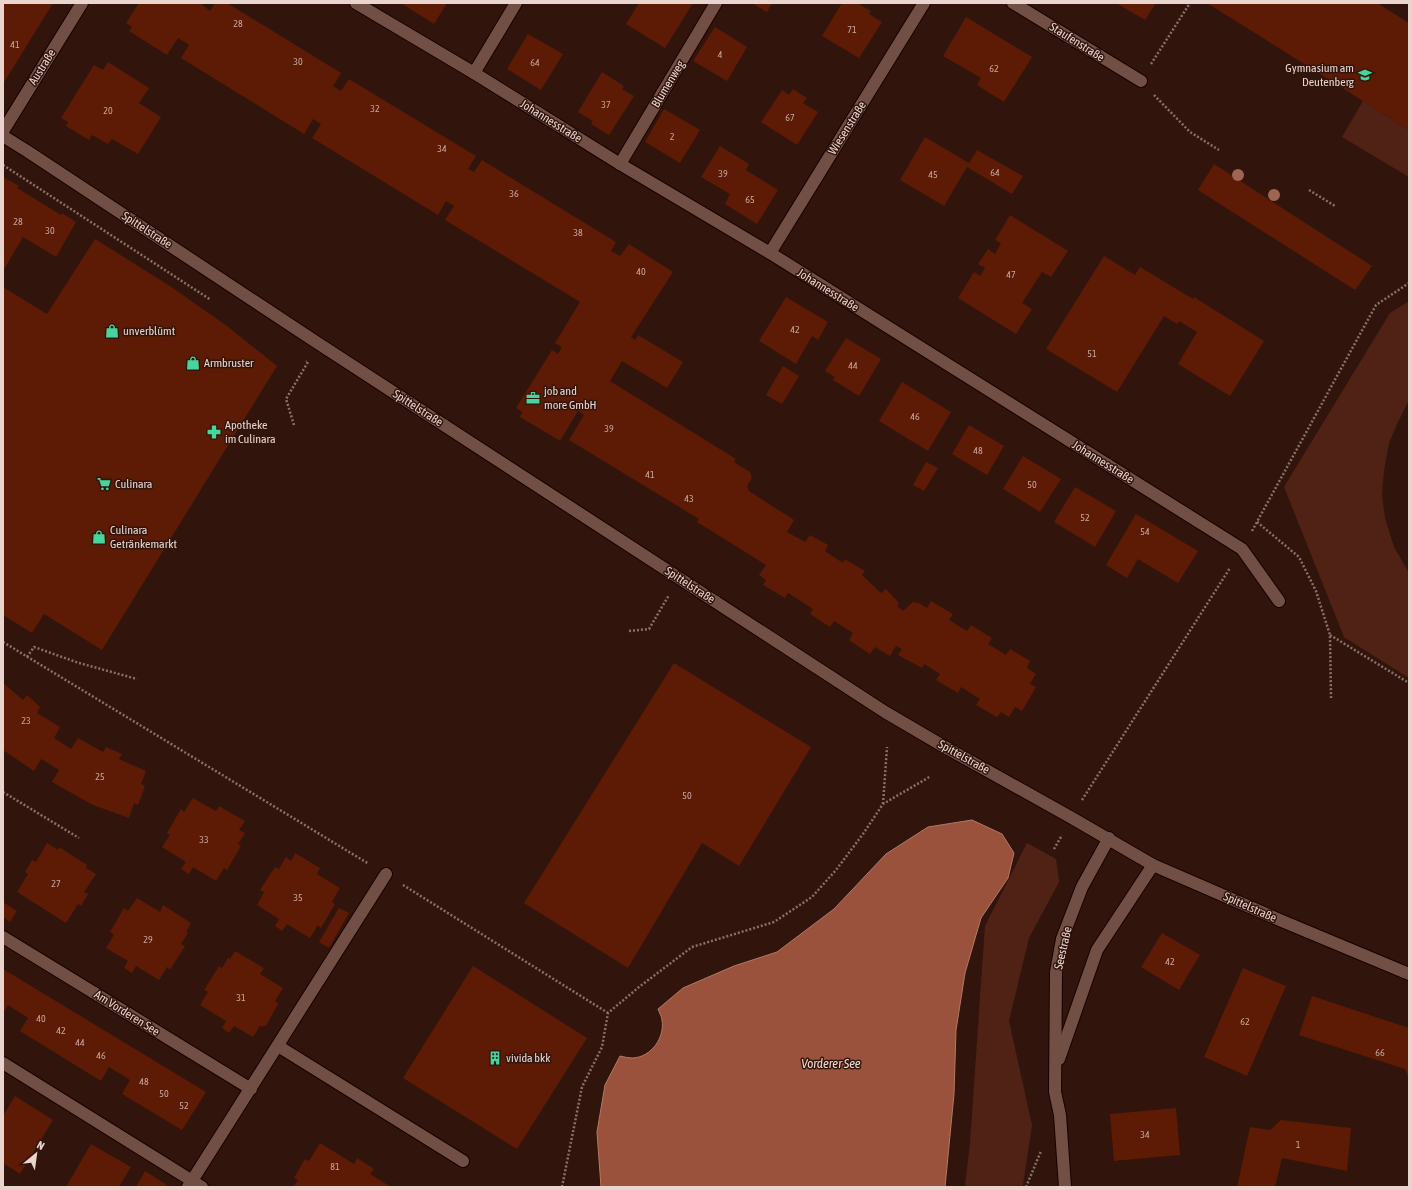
<svg xmlns="http://www.w3.org/2000/svg" width="1412" height="1190" font-family="'Asap Condensed',sans-serif">
<style>
.green{fill:#502215}
.water{fill:#9a523c;stroke:#b27968}
.building{fill:#5d1a04}
.lines{fill:none;stroke-linecap:round;stroke-linejoin:round}
.service-casing{stroke:#180100;stroke-width:14}
.minor-casing{stroke:#180100;stroke-width:14}
.secondary-casing{stroke:#180100;stroke-width:14}
.path{stroke:#897169;stroke-width:2.5;stroke-dasharray:2 2;stroke-linecap:butt}
.service{stroke:#724f45;stroke-width:12}
.minor{stroke:#724f45;stroke-width:12}
.secondary{stroke:#724f45;stroke-width:12}
.tree{fill:#9f6553}
.labels{text-anchor:middle;stroke-width:3;stroke-linejoin:round;paint-order:stroke}
.number-label{font-size:10px;fill:#c6a69c}
.street-label{font-size:12px;fill:#e9d4ce;stroke:#31150c}
.poi-label{font-size:12px;fill:#e9d4ce;stroke:#31150c;text-anchor:start}
.water-label{font-size:13px;font-style:italic;fill:#f0dad3;stroke:#31150c}
</style>
<rect width="100%" height="100%" fill="#31150c"/>
<g class="green">
<polygon points="1363,101 1409,130 1409,177 1342,137"/>
<polygon points="1409,301 1409,400 1397,424 1389,443 1384,470 1382,495 1385,518 1394,547 1409,573 1409,678 1344,637 1284,487 1390,313"/>
<polygon points="1027,843 1056,859 1059,882 1029,938 1009,1021 1032,1125 1023,1185 1022,1187 965,1187 970,1143 985,926"/>
</g>
<path class="water" d="M972,820L1002,834L1014,853L1008,878L981,918L965,973L956,1030L954,1094L945,1187H601L597,1132L605,1085L620,1056C624,1057 629,1058 633,1058C651,1057 665,1038 662,1020C662,1017 659,1012 658,1009L683,988L734,966L777,952L834,909L886,854L928,827Z"/>
<g class="building">
<polygon points="3,3 53,3 3,84"/>
<polygon points="139,3 200,3 210,11 215,3 227,3 341,73 333,86 341,91 349,79 476,156 468,169 474,172 482,160 616,242 611,251 620,256 629,244 673,272 631,337 635,340 638,335 683,362 667,388 622,361 610,381 736,459 734,462 750,472 752,478 747,486 749,491 794,520 787,532 805,542 810,535 828,545 825,551 843,563 845,559 865,571 862,575 881,593 886,589 899,603 897,606 903,611 913,602 919,603 927,608 931,601 953,614 949,620 967,631 971,625 992,638 988,644 1006,655 1010,649 1030,661 1027,668 1036,674 1030,684 1036,687 1022,711 1015,707 1009,717 1001,712 997,717 976,705 980,699 961,687 958,693 936,680 940,674 924,664 922,668 898,655 902,649 896,646 890,656 875,647 870,654 849,640 853,633 834,621 830,627 810,614 813,609 788,593 785,598 763,585 766,580 759,575 766,565 697,522 699,519 569,440 584,415 578,411 560,441 520,417 522,412 516,408 552,350 558,354 562,347 555,343 580,302 445,220 454,206 446,201 438,215 312,138 321,124 313,119 304,134 181,58 189,45 178,38 167,55 129,31 132,27 126,23"/>
<polygon points="401,3 447,3 434,24"/>
<polygon points="639,3 693,3 665,48 626,24"/>
<polygon points="752,3 772,3 767,12"/>
<polygon points="842,3 857,3 871,11 869,14 882,22 859,58 822,36"/>
<polygon points="1116,3 1156,3 1145,20"/>
<polygon points="1207,3 1377,3 1409,23 1409,130"/>
<polygon points="966,17 1032,57 1004,102 977,85 981,78 943,56"/>
<polygon points="715,27 747,47 727,81 693,61"/>
<polygon points="528,34 563,54 541,90 507,69"/>
<polygon points="108,62 149,88 139,103 161,117 138,154 112,139 108,144 92,135 89,140 66,126 68,122 61,118 94,65 103,70"/>
<polygon points="602,72 624,86 622,89 634,96 609,135 591,124 593,121 578,112"/>
<polygon points="793,89 807,98 803,103 818,112 797,145 761,122 782,90 789,95"/>
<polygon points="664,109 700,130 680,163 645,142"/>
<polygon points="925,137 969,163 977,150 1023,176 1012,194 967,167 944,206 900,180"/>
<polygon points="720,146 749,164 746,170 778,190 757,224 725,204 730,194 701,177"/>
<polygon points="1214,164 1372,266 1355,290 1198,190"/>
<polygon points="3,177 19,186 17,188 61,215 62,213 76,222 56,257 23,237 3,271"/>
<polygon points="1010,215 1068,251 1051,277 1042,272 1022,303 1032,309 1016,334 958,298 974,272 980,276 985,268 978,264 988,249 995,254 1001,243 995,240"/>
<polygon points="95,239 170,286 227,326 277,366 102,650 44,614 32,633 3,615 3,287 47,314"/>
<polygon points="1104,256 1135,275 1140,267 1193,299 1194,297 1264,341 1230,396 1178,364 1197,332 1179,321 1177,324 1164,316 1117,392 1046,349"/>
<polygon points="786,297 828,322 818,340 812,336 796,364 759,341"/>
<polygon points="846,338 881,359 859,396 833,380 835,377 825,371"/>
<polygon points="783,366 799,376 782,404 766,395"/>
<polygon points="902,382 951,412 928,451 879,421"/>
<polygon points="969,425 1004,446 987,475 952,454"/>
<polygon points="1023,456 1061,479 1040,512 1003,489"/>
<polygon points="926,462 938,468 924,491 913,485"/>
<polygon points="1075,487 1116,511 1095,547 1054,522"/>
<polygon points="1136,514 1198,551 1178,583 1138,559 1127,578 1106,565"/>
<polygon points="674,663 811,747 739,866 702,843 628,968 524,903"/>
<polygon points="3,683 23,700 27,695 40,707 37,713 60,727 54,738 71,749 78,738 103,752 106,747 122,754 119,759 146,771 141,784 145,786 138,805 134,803 129,818 93,805 52,782 59,770 41,759 34,771 3,750"/>
<polygon points="193,798 216,811 219,806 245,821 239,830 245,833 238,844 241,846 227,870 224,868 216,881 193,867 189,874 181,869 186,862 162,847 170,835 167,833 181,809 184,812"/>
<polygon points="47,843 58,850 59,847 87,865 86,868 96,874 84,892 88,894 81,906 78,904 66,923 17,892 28,874 25,872 32,860 36,862"/>
<polygon points="295,853 320,868 317,874 340,888 332,902 335,904 321,928 318,925 310,938 287,924 282,931 275,926 279,919 257,905 264,892 260,890 275,867 279,869 286,857 291,861"/>
<polygon points="137,898 160,912 163,905 191,923 186,932 188,933 181,944 185,946 170,970 167,967 159,980 136,966 132,973 124,968 128,961 106,948 114,935 110,932 124,908 128,911"/>
<polygon points="3,902 17,911 10,922 3,917"/>
<polygon points="339,908 349,913 329,948 319,942"/>
<polygon points="1162,933 1200,955 1179,990 1141,967"/>
<polygon points="235,951 264,968 260,974 283,988 275,1001 278,1003 278,1004 266,1026 264,1025 263,1027 260,1026 253,1037 234,1026 229,1033 222,1028 226,1021 200,1005 208,992 204,990 219,966 222,968 228,958 230,959"/>
<polygon points="473,966 587,1038 517,1149 403,1078"/>
<polygon points="1243,968 1286,986 1247,1076 1204,1057"/>
<polygon points="3,969 206,1092 182,1130 122,1094 130,1080 109,1067 101,1081 20,1031 28,1018 8,1005 3,1013"/>
<polygon points="1312,996 1409,1028 1409,1079 1405,1069 1299,1035"/>
<polygon points="15,1096 53,1120 20,1174 3,1163 3,1116"/>
<polygon points="1176,1108 1180,1155 1114,1161 1110,1114"/>
<polygon points="1281,1120 1351,1128 1347,1171 1282,1158 1275,1187 1237,1187 1250,1127 1270,1130"/>
<polygon points="320,1143 354,1164 357,1158 374,1169 370,1174 391,1187 293,1187 298,1180 294,1178 305,1159 309,1161"/>
<polygon points="91,1144 131,1167 119,1187 66,1187"/>
<polygon points="145,1171 167,1185 166,1187 136,1187"/>
</g>
<g class="lines">
<g class="service-casing">
<polyline id="service" points="278,1046 463,1161"/>
</g>
<g class="minor-casing">
<g id="minor">
<polyline points="356,3 474,73 620,164 770,253 1242,549 1279,601"/>
<polyline points="1013,3 1141,81"/>
<polyline points="474,73 516,3"/>
<polyline points="3,131 82,3"/>
<polyline points="620,164 716,3"/>
<polyline points="770,253 924,3"/>
<polyline points="3,937 251,1089"/>
<polyline points="3,1063 202,1187"/>
<polyline points="188,1187 386,874"/>
</g>
</g>
<g class="secondary-casing">
<g id="secondary">
<polyline points="3,136 27,151 313,340 885,712 943,746 1072,818 1153,865 1282,921 1409,974"/>
<polyline points="1059,1059 1097,950 1153,865"/>
<polyline points="1065,1187 1060,1115 1055,1092 1056,972 1062,939 1082,887 1109,838"/>
</g>
</g>
<g class="path">
<polyline points="1151,64 1190,3"/>
<polyline points="1154,95 1190,132 1219,150"/>
<polyline points="3,165 211,300"/>
<polyline points="1309,190 1335,206"/>
<polyline points="294,425 286,399 308,362 306,361"/>
<polyline points="1257,522 1299,557 1316,591 1330,635 1331,698"/>
<polyline points="1252,531 1376,305 1409,283"/>
<polyline points="629,631 649,629 669,595"/>
<polyline points="1330,635 1409,683"/>
<polyline points="3,642 369,864"/>
<polyline points="27,657 34,647 79,663 137,679"/>
<polyline points="3,792 79,838"/>
<polyline points="1082,800 1230,568"/>
<polyline points="883,804 887,747"/>
<polyline points="1054,849 1062,835"/>
<polyline points="403,885 608,1013"/>
<polyline points="562,1187 582,1087 602,1047 608,1013 639,987 692,947 774,922 812,897 836,870 863,834 883,804 931,776"/>
<polyline points="1026,1187 1041,1151"/>
</g>
<use href="#service" class="service"/>
<use href="#minor" class="minor"/>
<use href="#secondary" class="secondary"/>
</g>
<g class="tree">
<circle cx="1238" cy="175" r="6"/>
<circle cx="1274" cy="195" r="6"/>
</g>
<defs>
<g id="school-bare" transform="scale(1.08)"><path d="M0-5L7-2L0 1L-7-2ZM-4 1L0 2.5L4 1V4Q0 6-4 4Z" fill="#48d49d" stroke="#31150c" stroke-width="2.5" paint-order="stroke"/></g>
<g id="shop-bare" transform="scale(1.08)"><path d="M-5-2.5h2.3a2.7 3.5 0 0 1 5.4 0H5L5.5 6h-11ZM-1.5-2.5h3a1.5 2.3 0 0 0-3 0Z" fill="#48d49d" stroke="#31150c" stroke-width="2.5" paint-order="stroke"/></g>
<g id="office-bare" transform="scale(1.08)"><path d="M-6-3h4V-5.5h4V-3h4V5H-6ZM-1-4.5V-3h2v-1.5ZM-6 0V1H6V0Z" fill="#48d49d" stroke="#31150c" stroke-width="2.5" paint-order="stroke"/></g>
<g id="pharmacy-bare" transform="scale(1.08)"><path d="M-2-6h4v4h4v4h-4v4h-4v-4h-4v-4h4Z" fill="#48d49d" stroke="#31150c" stroke-width="2.5" paint-order="stroke"/></g>
<g id="supermarket-bare" transform="scale(1.08)"><path d="M-6-5.5h2.5l.6 2H6L4.5 2H-2.5L-4.4-4H-6ZM-1.5 3.2a1.3 1.3 0 1 0 .1 0ZM3 3.2a1.3 1.3 0 1 0 .1 0Z" fill="#48d49d" stroke="#31150c" stroke-width="2.5" paint-order="stroke"/></g>
<g id="building-bare" transform="scale(1.08)"><path d="M-4-6H4V6H1V3H-1V6H-4ZM-2.5-4.3h1.7v1.8h-1.7ZM.8-4.3h1.7v1.8H.8ZM-2.5-1h1.7V.8h-1.7ZM.8-1h1.7V.8H.8Z" fill="#48d49d" stroke="#31150c" stroke-width="2.5" paint-order="stroke"/></g>
</defs>
<g fill-rule="evenodd">
<use href="#school-bare" x="1365" y="75"/>
<use href="#shop-bare" x="112" y="331"/>
<use href="#shop-bare" x="193" y="363"/>
<use href="#office-bare" x="533" y="398"/>
<use href="#pharmacy-bare" x="214" y="432"/>
<use href="#supermarket-bare" x="104" y="484"/>
<use href="#shop-bare" x="99" y="537"/>
<use href="#building-bare" x="495" y="1058"/>
</g>
<g class="labels">
<g class="number-label">
<text x="238" y="27">28</text>
<text x="852" y="33">71</text>
<text x="15" y="48">41</text>
<text x="720" y="58">4</text>
<text x="298" y="65">30</text>
<text x="535" y="66">64</text>
<text x="994" y="72">62</text>
<text x="606" y="108">37</text>
<text x="375" y="112">32</text>
<text x="108" y="114">20</text>
<text x="790" y="121">67</text>
<text x="672" y="140">2</text>
<text x="442" y="152">34</text>
<text x="995" y="176">64</text>
<text x="723" y="177">39</text>
<text x="933" y="178">45</text>
<text x="514" y="197">36</text>
<text x="750" y="203">65</text>
<text x="18" y="225">28</text>
<text x="50" y="234">30</text>
<text x="578" y="236">38</text>
<text x="641" y="275">40</text>
<text x="1011" y="278">47</text>
<text x="795" y="333">42</text>
<text x="1092" y="357">51</text>
<text x="853" y="369">44</text>
<text x="915" y="420">46</text>
<text x="609" y="432">39</text>
<text x="978" y="454">48</text>
<text x="650" y="478">41</text>
<text x="1032" y="488">50</text>
<text x="689" y="502">43</text>
<text x="1085" y="521">52</text>
<text x="1145" y="535">54</text>
<text x="26" y="724">23</text>
<text x="100" y="780">25</text>
<text x="687" y="799">50</text>
<text x="204" y="843">33</text>
<text x="56" y="887">27</text>
<text x="298" y="901">35</text>
<text x="148" y="943">29</text>
<text x="1170" y="965">42</text>
<text x="241" y="1001">31</text>
<text x="41" y="1022">40</text>
<text x="1245" y="1025">62</text>
<text x="61" y="1034">42</text>
<text x="80" y="1046">44</text>
<text x="1380" y="1056">66</text>
<text x="101" y="1059">46</text>
<text x="144" y="1085">48</text>
<text x="164" y="1097">50</text>
<text x="184" y="1109">52</text>
<text x="1145" y="1138">34</text>
<text x="1298" y="1148">1</text>
<text x="335" y="1170">81</text>
</g>
<g class="street-label">
<text transform="translate(1077 42) rotate(32)" y="4">Staufenstraße</text>
<text transform="translate(42 67) rotate(-58)" y="4">Austraße</text>
<text transform="translate(668 84) rotate(-59)" y="4">Blumenweg</text>
<text transform="translate(551 121) rotate(32)" y="4">Johannesstraße</text>
<text transform="translate(847 128) rotate(-58)" y="4">Wiesenstraße</text>
<text transform="translate(147 230) rotate(33)" y="4">Spittelstraße</text>
<text transform="translate(828 290) rotate(32)" y="4">Johannesstraße</text>
<text transform="translate(418 408) rotate(33)" y="4">Spittelstraße</text>
<text transform="translate(1103 462) rotate(32)" y="4">Johannesstraße</text>
<text transform="translate(690 585) rotate(33)" y="4">Spittelstraße</text>
<text transform="translate(964 757) rotate(29)" y="4">Spittelstraße</text>
<text transform="translate(1250 907) rotate(24)" y="4">Spittelstraße</text>
<text transform="translate(1063 948) rotate(-77)" y="4">Seestraße</text>
<text transform="translate(127 1013) rotate(32)" y="4">Am Vorderen See</text>
</g>
<g class="poi-label">
<text x="1354" y="72" text-anchor="end">Gymnasium am<tspan x="1354" dy="14">Deutenberg</tspan></text>
<text x="123" y="335">unverblümt</text>
<text x="204" y="367">Armbruster</text>
<text x="544" y="395">job and<tspan x="544" dy="14">more GmbH</tspan></text>
<text x="225" y="429">Apotheke<tspan x="225" dy="14">im Culinara</tspan></text>
<text x="115" y="488">Culinara</text>
<text x="110" y="534">Culinara<tspan x="110" dy="14">Getränkemarkt</tspan></text>
<text x="506" y="1062">vivida bkk</text>
</g>
<g class="water-label">
<text x="831" y="1068">Vorderer See</text>
</g>
</g>
<rect width="1412" height="1190" fill="none" stroke="#e9d4ce" stroke-width="8"/>
<g transform="translate(36 1154) rotate(29)" stroke="#31150c" stroke-width="3" paint-order="stroke">
<path d="M0-3L7 15L0 10L-7 15Z" fill="#e9d4ce"/>
<text y="-6" font-size="11" font-weight="bold" text-anchor="middle" fill="#e9d4ce">N</text>
</g>
</svg>
